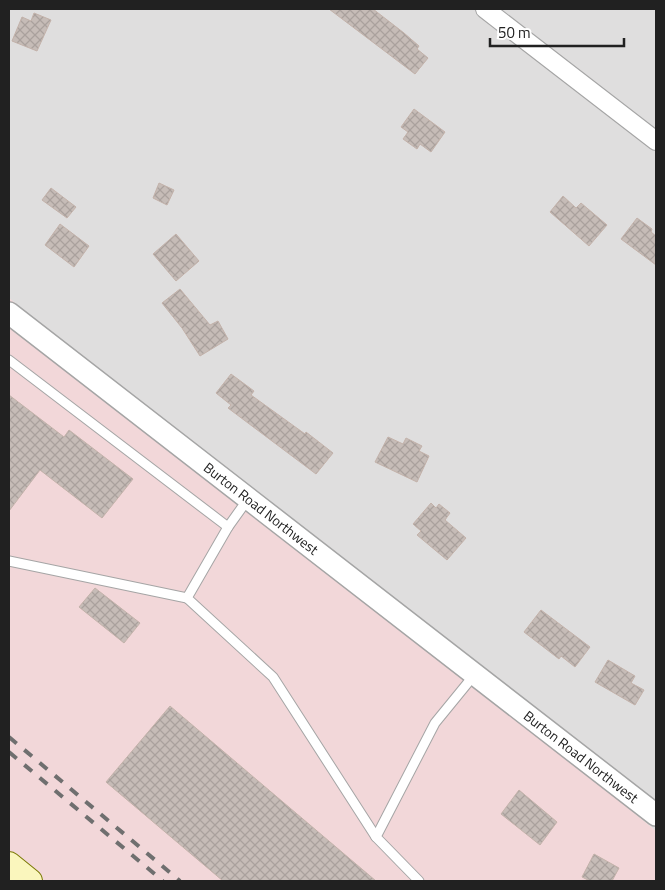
<svg xmlns="http://www.w3.org/2000/svg" width="665" height="890" font-family="'Titillium Web',sans-serif">
<style>
.residential{fill:#dfdede}
.commercial{fill:#f2d7d9}
.building{fill:url(#building-cross-hatch);stroke:#c3b2aa}
.lines{fill:none;stroke-linecap:round;stroke-linejoin:round}
.service-casing{stroke:#a5a5a5;stroke-width:11}
.minor-casing{stroke:#a5a5a5;stroke-width:20}
.tertiary-casing{stroke:#a5a5a5;stroke-width:24}
.secondary-casing{stroke:#7b7a05;stroke-width:26}
.service{stroke:#fff;stroke-width:9}
.minor{stroke:#fff;stroke-width:18}
.tertiary{stroke:#fff;stroke-width:21}
.secondary{stroke:#faf6bd;stroke-width:24}
.rail{stroke:#6f6f6f;stroke-width:4;stroke-dasharray:10 10;stroke-linecap:butt}
.labels{text-anchor:middle;stroke-width:4;stroke-linejoin:round;paint-order:stroke}
.street-label{font-size:14px;fill:#212121;stroke:#fff}
</style>
<defs>
<pattern id="building-cross-hatch" width="8" height="8" patternUnits="userSpaceOnUse" patternTransform="scale(1.25)"><rect width="8" height="8" fill="#c6bcb7"/><path d="M0 0l8 8M0 8l8-8" fill="none" stroke="#aaa19d"/></pattern>
</defs>
<rect width="100%" height="100%" fill="#f1ede8"/>
<polygon class="residential" points="9,9 656,9 656,831 9,298"/>
<polygon class="commercial" points="9,298 656,831 656,881 9,881"/>
<g class="building">
<polygon points="329,9 373,9 404,33 419,46 417,49 428,58 415,74"/>
<polygon points="34,13 51,20 37,51 12,41 22,17 31,21"/>
<polygon points="414,109 445,132 431,152 420,144 417,149 403,139 408,132 401,127"/>
<polygon points="159,183 174,190 167,205 153,198"/>
<polygon points="51,188 76,207 67,218 42,200"/>
<polygon points="563,196 576,208 581,203 607,225 589,246 550,212"/>
<polygon points="637,218 652,229 651,232 656,236 656,265 621,239"/>
<polygon points="60,224 89,246 74,267 45,245"/>
<polygon points="176,234 199,261 176,281 153,254"/>
<polygon points="180,289 210,325 218,321 228,339 200,356 182,328 162,303"/>
<polygon points="231,374 254,391 251,395 305,434 306,432 333,453 316,474 228,408 231,405 216,393"/>
<polygon points="9,395 64,437 69,430 133,479 102,518 40,470 9,511"/>
<polygon points="388,437 403,444 406,438 422,446 419,451 429,456 417,482 375,462"/>
<polygon points="431,503 436,508 439,504 450,513 445,520 466,538 447,560 417,535 421,531 413,524"/>
<polygon points="95,588 140,623 124,643 79,607"/>
<polygon points="541,610 590,647 575,667 561,656 559,659 524,632"/>
<polygon points="608,660 635,676 631,683 644,690 635,705 595,682"/>
<polygon points="170,706 257,780 376,881 223,881 106,782"/>
<polygon points="519,790 557,822 540,845 501,814"/>
<polygon points="594,854 619,868 612,881 590,881 582,877"/>
</g>
<g class="lines">
<g class="service-casing">
<g id="service">
<polyline points="9,360 228,527"/>
<polyline points="248,499 228,527 187,598 273,677 376,837"/>
<polyline points="9,561 187,598"/>
<polyline points="419,881 376,837 435,723 475,674"/>
</g>
</g>
<g class="minor-casing">
<polyline id="minor" points="485,9 656,141"/>
</g>
<g class="tertiary-casing">
<g id="tertiary">
<path id="s1" d="M9,313L656,815"/>
</g>
</g>
<g class="secondary-casing">
<polyline id="secondary" points="9,864 30,881"/>
</g>
<use href="#service" class="service"/>
<use href="#minor" class="minor"/>
<use href="#tertiary" class="tertiary"/>
<use href="#secondary" class="secondary"/>
<g class="rail">
<polyline points="9,737 180,881"/>
<polyline points="9,752 163,881"/>
</g>
</g>
<g class="labels">
<g class="street-label">
<text dy="5" stroke="none"><textPath href="#s1" startOffset="319">Burton Road Northwest</textPath></text>
<text dy="5" stroke="none"><textPath href="#s1" startOffset="724">Burton Road Northwest</textPath></text>
</g>
</g>
<rect width="665" height="890" fill="none" stroke="#212121" stroke-width="20"/>
<path d="M490 38v8h134v-8" fill="none" stroke="#212121" stroke-width="2.5"/>
<text x="498" y="38" font-size="15" fill="#212121" stroke="#ffffff" stroke-width="4" paint-order="stroke">50 m</text>
</svg>
